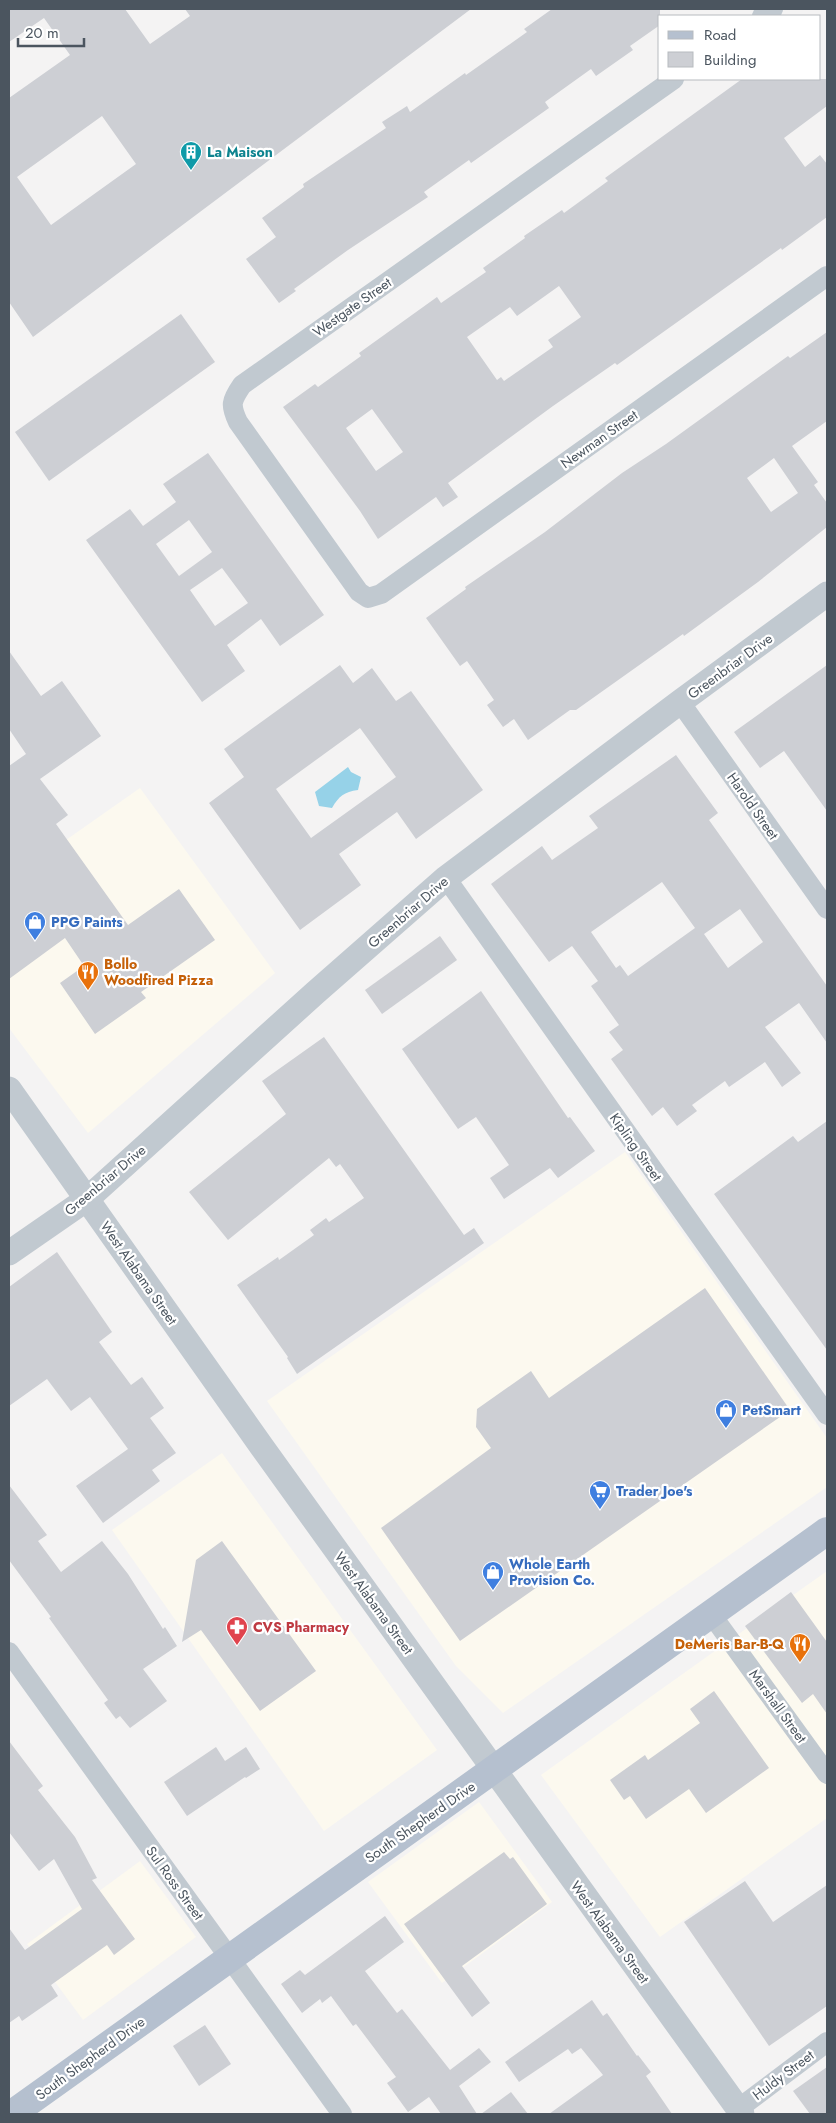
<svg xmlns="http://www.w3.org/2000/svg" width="836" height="2123" font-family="Jost,sans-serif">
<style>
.commercial{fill:#fcf9ef}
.water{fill:#96d2e8}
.building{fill:#cdcfd4;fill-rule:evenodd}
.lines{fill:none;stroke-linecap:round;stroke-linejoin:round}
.minor{stroke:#c1c9d0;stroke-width:20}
.tertiary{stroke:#c1c9d0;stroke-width:25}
.primary{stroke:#b5c0cf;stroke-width:28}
.labels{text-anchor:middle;stroke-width:4.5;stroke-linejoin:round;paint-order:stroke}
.culture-label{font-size:14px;font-weight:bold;fill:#0d838f;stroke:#fff;text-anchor:start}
.street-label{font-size:14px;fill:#4b555f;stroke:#fff}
.shop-label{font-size:14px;font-weight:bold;fill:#366cbe;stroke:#fff;text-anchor:start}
.food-label{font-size:14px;font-weight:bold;fill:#c56008;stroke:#fff;text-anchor:start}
.health-label{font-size:14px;font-weight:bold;fill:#be3a42;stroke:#fff;text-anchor:start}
</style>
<rect width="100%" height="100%" fill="#f4f3f3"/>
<g class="commercial">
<polygon points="140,788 275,973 88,1133 9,1028 9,880"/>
<polygon points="625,1152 827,1438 827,1487 503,1713 456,1666 267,1401"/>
<polygon points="222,1453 437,1750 324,1831 112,1530"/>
<polygon points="827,1571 827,1818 660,1937 541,1775"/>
<polygon points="479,1802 552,1902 442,1983 368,1882"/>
<polygon points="140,1861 196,1937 83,2020 27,1944"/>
</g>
<path class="water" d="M348,767L351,772L361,777L358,790C344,792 339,796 332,808L319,806L315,792Z"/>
<g class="building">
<path d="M9,9H125L150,44L190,16L185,9H471L33,337L9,302V98L70,55L44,18L9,42ZM102,116L136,164L51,225L17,177Z"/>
<polygon points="552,9 660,9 660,25 630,46 633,50 596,76 591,69 545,102 549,108 471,163 469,160 424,192 428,197 348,250 294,289 296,291 279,303 246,259 276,237 262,218 304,187 303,184 386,128 382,122 407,106 410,112 465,73 466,75 527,32 524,29"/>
<path d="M742,79H827V106L784,138L805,167L820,155L827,164V217L782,250L781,248L617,365L615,363L553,406L448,483L458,497L443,507L436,497L378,539L360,511L283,407L315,384L318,387L361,356L359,353L437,297L441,303L486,272L483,268L525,238L524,236L562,210L564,213L608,181L605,178ZM559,286L581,317L548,340L553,347L504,381L501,377L497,380L467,337L510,307L517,316ZM372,409L403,452L376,471L346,428Z"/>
<polygon points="181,314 215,362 49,481 15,432"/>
<path d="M827,332V421L792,446L818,482L814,485L827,503V527L758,582L684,636L683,634L576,710H570L528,740L514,719L503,727L487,705L494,700L467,661L460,666L426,618L466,589L465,587L545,532L622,473L666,444L788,356L790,358ZM774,458L798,493L771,512L747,478Z"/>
<path d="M208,453L324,615L280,646L261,619L227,645L245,671L202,702L86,540L130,509L143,526L176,502L163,484ZM189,520L212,552L179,576L156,544ZM222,568L248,603L215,626L190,590Z"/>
<polygon points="9,651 41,696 62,681 101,736 40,779 68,815 56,824 128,925 179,889 215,940 141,992 146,998 95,1034 60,983 84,966 65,938 9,979 9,766 26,754 9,729"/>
<path d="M340,665L353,683L372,668L396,701L411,691L483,790L416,839L397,812L339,854L361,885L300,930L209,803L244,777L224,749ZM360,728L396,777L311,838L276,789Z"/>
<polygon points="827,665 827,811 784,751 760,768 734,732"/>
<path d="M676,755L718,813L709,820L827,986V1043L799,1003L765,1027L801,1073L782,1087L765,1062L729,1087L725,1081L692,1105L697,1111L677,1126L663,1107L652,1116L611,1059L623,1050L609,1032L619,1025L591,986L598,981L572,946L549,962L491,884L542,846L552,860L598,828L589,816ZM662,882L695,928L628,976L620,965L616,968L591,932ZM740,909L763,942L728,968L704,934Z"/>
<polygon points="440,936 457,960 382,1014 365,990"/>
<polygon points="481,991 568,1118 570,1117 595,1151 558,1178 550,1168 504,1199 490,1178 509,1165 476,1117 458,1129 402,1049"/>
<polygon points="324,1037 464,1235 474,1228 484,1243 297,1374 287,1358 288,1357 237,1285 278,1257 279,1260 314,1235 310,1230 326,1218 329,1222 364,1198 340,1164 336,1167 329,1158 228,1240 189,1192 286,1114 262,1081"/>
<polygon points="827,1121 827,1350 714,1194 793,1136 798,1142"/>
<polygon points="57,1252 112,1332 99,1342 131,1385 142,1377 164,1408 150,1418 176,1453 152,1470 160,1481 103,1523 76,1486 128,1449 90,1397 71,1411 47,1379 9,1406 9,1287"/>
<polygon points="705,1288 790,1410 460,1641 381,1528 491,1448 476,1427 477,1409 531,1371 549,1398"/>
<polygon points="9,1485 47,1535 38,1541 61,1572 102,1541 128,1574 163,1629 165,1627 177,1646 143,1669 167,1701 130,1728 120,1716 116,1719 104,1703 108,1700 49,1618 51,1617 9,1560"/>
<polygon points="222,1541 316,1671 260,1711 201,1630 182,1642 196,1560"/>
<polygon points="791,1592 827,1642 827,1714 813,1694 802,1703 745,1626"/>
<polygon points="714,1691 769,1768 706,1813 689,1789 646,1819 630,1796 624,1800 610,1780 645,1755 648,1760 700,1723 690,1709"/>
<polygon points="9,1741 43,1786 38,1790 75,1837 97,1878 92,1880 135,1939 114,1955 107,1945 51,1985 58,1996 22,2021 19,2016 9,2023 9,1928 25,1950 82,1909 54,1859 39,1871 9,1832"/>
<polygon points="216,1747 225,1761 246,1747 260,1769 246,1778 245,1777 187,1816 164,1782"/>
<polygon points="504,1852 510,1859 513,1857 547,1904 462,1966 490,2003 472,2017 404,1924"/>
<polygon points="745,1881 773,1922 827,1885 827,2006 769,2046 684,1922"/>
<polygon points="385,1916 404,1942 365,1971 397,2013 402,2009 450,2070 479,2048 491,2062 459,2086 477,2114 441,2114 429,2097 408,2112 387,2083 396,2077 356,2024 353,2026 331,1996 322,2003 320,1999 302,2013 281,1984 300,1970 305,1975"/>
<polygon points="592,2000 603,2016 607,2013 637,2056 638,2055 651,2072 646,2076 672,2114 549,2114 603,2075 581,2048 572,2054 568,2049 519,2082 505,2062"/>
<polygon points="205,2025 231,2064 199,2086 173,2046"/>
<polygon points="827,2067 827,2114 810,2114 793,2091"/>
<polygon points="511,2092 528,2114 481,2114"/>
</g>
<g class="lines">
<g class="minor">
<polyline points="762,16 773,9"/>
<path d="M674,79L242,385C231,401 230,405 238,422L359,592L368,598L381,594L827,276"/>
<polyline points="680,702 827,909"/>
<polyline points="446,878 827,1415"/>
<polyline points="711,1614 827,1774"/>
<polyline points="9,1652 342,2114"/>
<polyline points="738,2109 827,2042"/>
</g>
<g class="tertiary">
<polyline points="9,1089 262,1447 742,2114"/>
<polyline points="9,1253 87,1199 315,993 446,878 680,702 827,594"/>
</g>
<polyline class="primary" points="12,2114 827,1531"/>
</g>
<defs>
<g id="building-pin" transform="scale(1.125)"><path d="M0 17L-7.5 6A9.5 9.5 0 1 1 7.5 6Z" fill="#0f9aa8" stroke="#fff"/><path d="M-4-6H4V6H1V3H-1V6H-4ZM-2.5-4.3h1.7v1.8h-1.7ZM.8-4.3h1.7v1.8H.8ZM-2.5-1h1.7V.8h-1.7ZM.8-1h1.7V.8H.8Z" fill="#fff"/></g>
<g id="shop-pin" transform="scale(1.125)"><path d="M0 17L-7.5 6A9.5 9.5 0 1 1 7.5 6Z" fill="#3f7fe0" stroke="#fff"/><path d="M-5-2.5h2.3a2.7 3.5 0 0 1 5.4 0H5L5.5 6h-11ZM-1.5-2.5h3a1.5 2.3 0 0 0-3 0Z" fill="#fff"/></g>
<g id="restaurant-pin" transform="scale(1.125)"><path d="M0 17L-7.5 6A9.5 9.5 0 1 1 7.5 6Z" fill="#e8710a" stroke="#fff"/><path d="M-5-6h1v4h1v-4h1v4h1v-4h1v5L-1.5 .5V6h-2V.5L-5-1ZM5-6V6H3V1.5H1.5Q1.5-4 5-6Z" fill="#fff"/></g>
<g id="supermarket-pin" transform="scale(1.125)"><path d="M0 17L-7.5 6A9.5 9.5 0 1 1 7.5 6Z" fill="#3f7fe0" stroke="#fff"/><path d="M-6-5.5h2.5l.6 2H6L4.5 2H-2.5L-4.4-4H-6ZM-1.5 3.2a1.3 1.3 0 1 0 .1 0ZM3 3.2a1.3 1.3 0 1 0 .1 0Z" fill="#fff"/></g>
<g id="pharmacy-pin" transform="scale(1.125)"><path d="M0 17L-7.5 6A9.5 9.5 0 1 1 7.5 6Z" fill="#e0444e" stroke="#fff"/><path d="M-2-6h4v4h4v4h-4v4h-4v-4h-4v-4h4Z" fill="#fff"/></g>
</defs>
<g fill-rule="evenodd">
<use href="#building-pin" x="191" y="152"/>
<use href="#shop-pin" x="35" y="922"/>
<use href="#restaurant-pin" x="88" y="972"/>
<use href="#shop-pin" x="726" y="1410"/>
<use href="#supermarket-pin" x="600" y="1491"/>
<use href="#shop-pin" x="493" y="1572"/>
<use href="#pharmacy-pin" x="237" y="1627"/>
<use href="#restaurant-pin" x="800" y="1644"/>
</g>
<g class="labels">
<g class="culture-label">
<text x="207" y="157">La Maison</text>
</g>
<g class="street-label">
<text transform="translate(352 307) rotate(-35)" y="5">Westgate Street</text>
<text transform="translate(599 439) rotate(-35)" y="5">Newman Street</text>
<text transform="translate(730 666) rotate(-36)" y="5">Greenbriar Drive</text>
<text transform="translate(753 806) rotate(55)" y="5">Harold Street</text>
<text transform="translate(408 912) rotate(-41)" y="5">Greenbriar Drive</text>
<text transform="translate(636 1147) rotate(55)" y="5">Kipling Street</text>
<text transform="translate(105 1180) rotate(-40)" y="5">Greenbriar Drive</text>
<text transform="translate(139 1273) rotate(55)" y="5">West Alabama Street</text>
<text transform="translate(374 1603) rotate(54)" y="5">West Alabama Street</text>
<text transform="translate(778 1706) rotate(54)" y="5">Marshall Street</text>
<text transform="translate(420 1822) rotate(-35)" y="5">South Shepherd Drive</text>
<text transform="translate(175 1883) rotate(54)" y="5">Sul Ross Street</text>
<text transform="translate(610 1932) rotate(54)" y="5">West Alabama Street</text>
<text transform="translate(90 2058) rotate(-36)" y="5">South Shepherd Drive</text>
<text transform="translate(783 2075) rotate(-37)" y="5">Huldy Street</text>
</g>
<g class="shop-label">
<text x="51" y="927">PPG Paints</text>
<text x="742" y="1415">PetSmart</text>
<text x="616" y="1496">Trader Joe's</text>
<text x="509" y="1569">Whole Earth<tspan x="509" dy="16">Provision Co.</tspan></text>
</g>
<g class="food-label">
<text x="104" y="969">Bollo<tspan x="104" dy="16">Woodfired Pizza</tspan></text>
<text x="784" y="1649" text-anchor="end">DeMeris Bar-B-Q</text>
</g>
<g class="health-label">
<text x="253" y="1632">CVS Pharmacy</text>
</g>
</g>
<rect width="836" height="2123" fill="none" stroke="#4b555f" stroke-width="20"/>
<rect x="658" y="15" width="162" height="65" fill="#ffffff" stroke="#b7bbbf"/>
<rect x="668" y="31" width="25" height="8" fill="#b5c0cf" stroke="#b7bbbf"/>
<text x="704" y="40" font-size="15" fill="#4b555f">Road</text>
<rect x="668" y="52" width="25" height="15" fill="#cdcfd4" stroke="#b7bbbf"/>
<text x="704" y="65" font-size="15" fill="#4b555f">Building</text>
<path d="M18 38v8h66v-8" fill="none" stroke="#4b555f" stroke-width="2.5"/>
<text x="25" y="38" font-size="15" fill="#4b555f" stroke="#ffffff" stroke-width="4" paint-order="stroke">20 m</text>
</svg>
